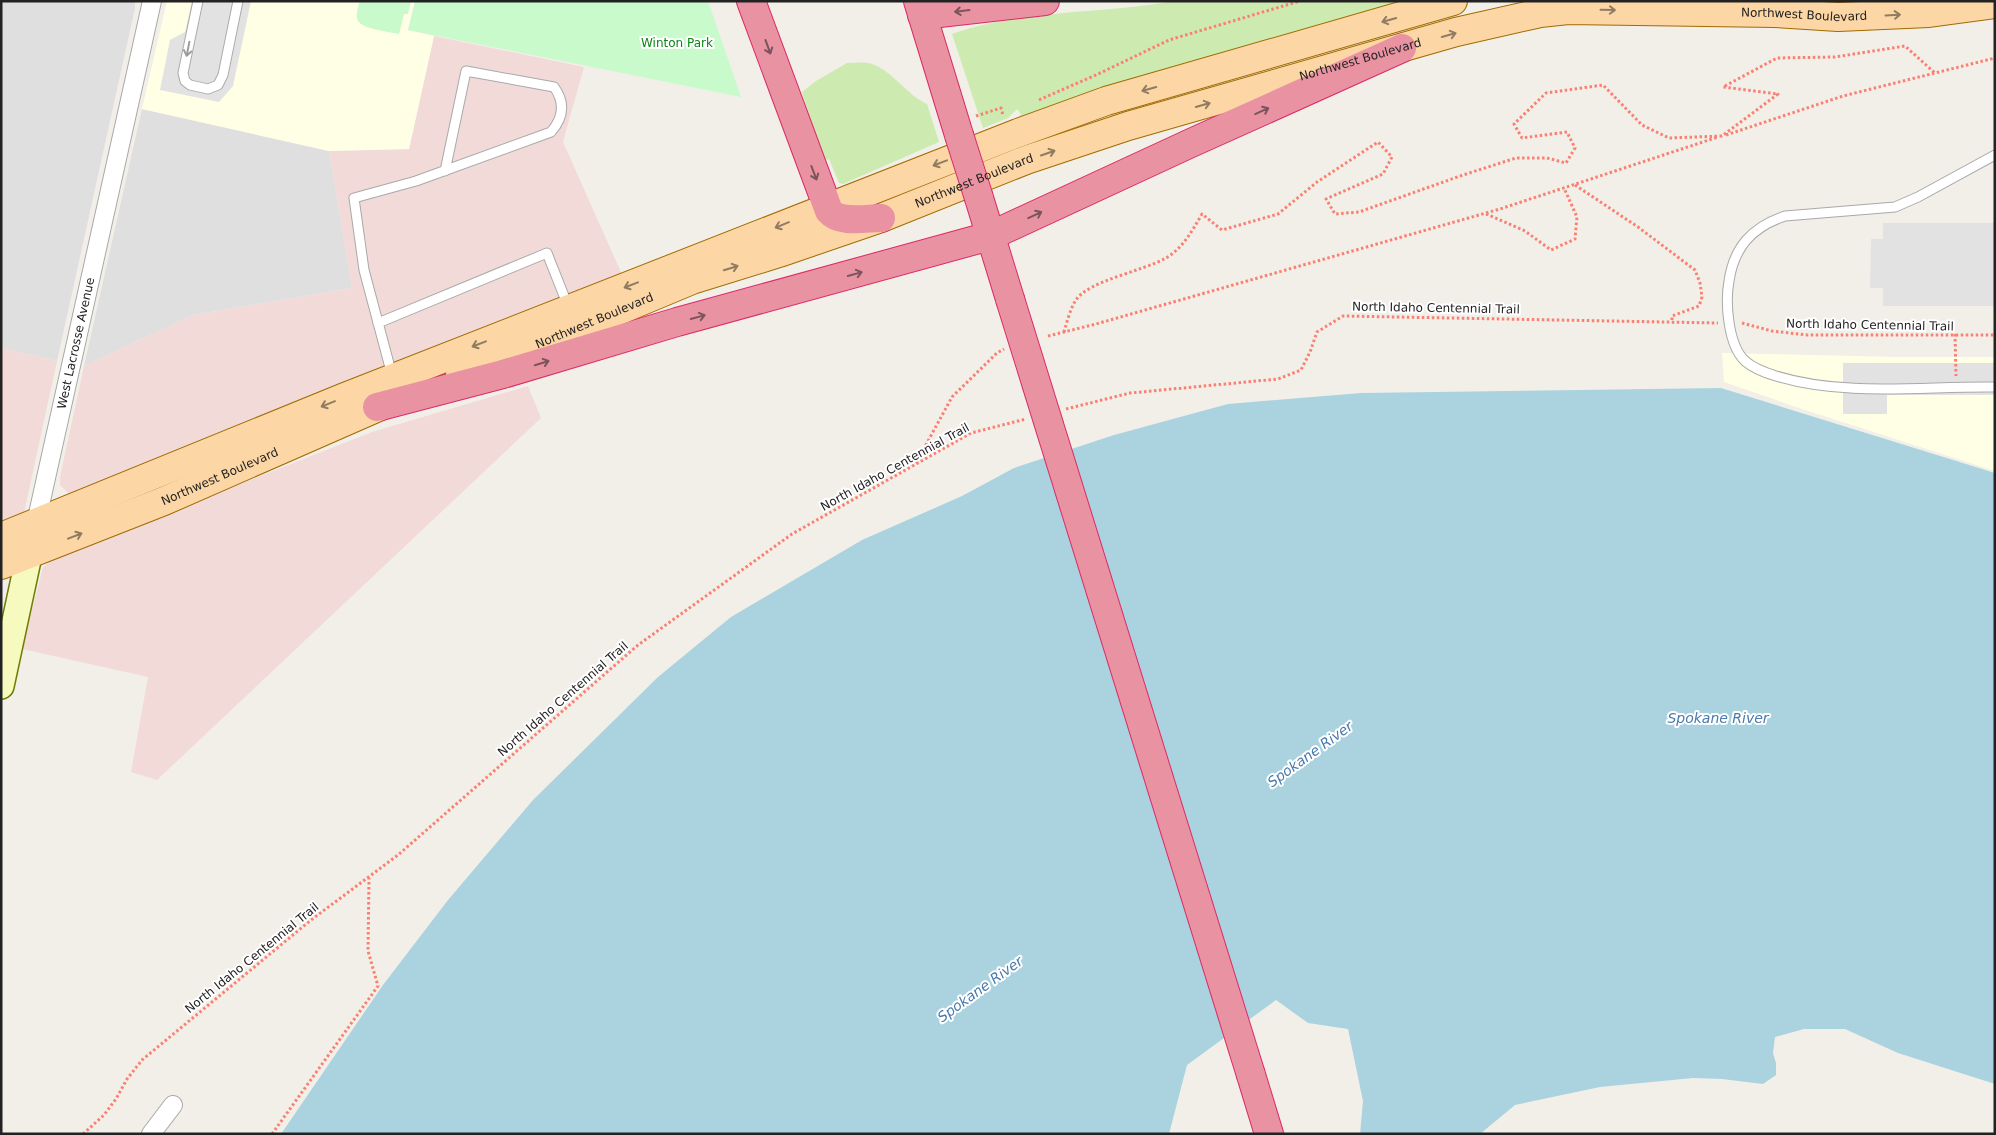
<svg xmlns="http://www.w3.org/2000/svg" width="1996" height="1135" font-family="'DejaVu Sans',sans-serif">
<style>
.residential{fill:#e0dfdf}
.commercial{fill:#f2dad9}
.education{fill:#ffffe5}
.grass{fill:#cdebb0}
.park{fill:#c8facc}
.parking{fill:#e2e2e2}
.water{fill:#aad3df}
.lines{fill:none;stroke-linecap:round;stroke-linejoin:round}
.lane-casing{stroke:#a9a9a9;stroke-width:11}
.street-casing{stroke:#a9a9a9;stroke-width:20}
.secondary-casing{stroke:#707d05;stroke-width:28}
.primary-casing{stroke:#a06b00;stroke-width:30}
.highway-casing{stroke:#dc2a67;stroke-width:30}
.path{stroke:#fa8072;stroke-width:3;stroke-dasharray:2.5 2.5;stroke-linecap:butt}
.lane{stroke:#fff;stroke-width:9}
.street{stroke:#fff;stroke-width:18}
.secondary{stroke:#f7fabf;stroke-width:25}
.primary{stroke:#fcd6a4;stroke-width:28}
.highway{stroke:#e892a2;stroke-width:28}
.highway-bridge-casing{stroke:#dc2a67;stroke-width:30;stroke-linecap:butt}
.highway-bridge{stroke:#e892a2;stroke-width:28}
.oneway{stroke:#8f7c63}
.oneway2{stroke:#7b545c}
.oneway3{stroke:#9c9c9c}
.labels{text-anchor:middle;stroke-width:4;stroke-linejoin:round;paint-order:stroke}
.street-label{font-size:12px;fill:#222;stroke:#fff}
.park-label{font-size:12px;fill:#0c8416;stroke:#fff}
.water-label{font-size:14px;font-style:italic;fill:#4a7aab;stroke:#fff}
</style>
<rect width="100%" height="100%" fill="#f2efe9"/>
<g class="residential">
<polygon points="1,1 135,1 135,8 57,361 1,348"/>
<polygon points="142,109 329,151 352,288 193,315 84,366"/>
</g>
<g class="commercial">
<polygon points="434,36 584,67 563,142 624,279 78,496 69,494 60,485 60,477 84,366 193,315 352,288 329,151 409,149"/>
<polygon points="1,348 57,361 24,513 19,518 1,524"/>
<polygon points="528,386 541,418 157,780 131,772 148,677 22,649 43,567 55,557 372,432"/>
</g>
<g class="education">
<polygon points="167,1 415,1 408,30 434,36 409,149 329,151 142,109"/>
<polygon points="1722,353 1897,357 1995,357 1995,471 1805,410 1724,382"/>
</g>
<g class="grass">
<path d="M1175,1H1412L1011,126L1021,114L1017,109L1008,118L983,128L952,34C1022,9 1102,14 1175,1Z"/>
<path d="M847,63C856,63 866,61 875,65C895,74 907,95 927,104L939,142L843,184L839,183L829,159L823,161L802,92L816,81Z"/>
</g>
<g class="park">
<path d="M360,1H411L408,14H404L399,34C390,32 363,29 358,21C355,15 358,7 360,1Z"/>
<polygon points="415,1 708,1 741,97 408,30"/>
</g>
<g class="parking">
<polygon points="192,1 251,1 233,86 219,102 160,90 170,40 185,32"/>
<polygon points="1883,223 1994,223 1994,306 1883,306 1883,288 1870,288 1871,239 1883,239"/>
<polygon points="1843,363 1995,363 1995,395 1887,395 1887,414 1843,414"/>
</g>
<polygon class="water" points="1721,388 1995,473 1995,1084 1898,1053 1845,1029 1804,1029 1775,1037 1773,1053 1776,1063 1776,1075 1763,1084 1722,1079 1693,1078 1600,1087 1515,1105 1480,1134 1360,1134 1363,1101 1348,1029 1308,1023 1276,1000 1187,1065 1169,1134 281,1134 383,985 448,900 533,800 658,677 731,617 862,540 962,496 1014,468 1114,435 1228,404 1361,393"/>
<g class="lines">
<g class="lane-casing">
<g id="lane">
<polyline points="198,1 183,73 185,81 190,85 208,89 218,85 223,75 238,1"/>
<path d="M1995,155L1918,197L1895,207L1785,216C1752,227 1734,247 1729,281C1725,303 1728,345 1745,361C1753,368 1766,373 1776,376C1844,397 1923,386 1995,387"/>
<polyline points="378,323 547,253 568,306"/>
<path d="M392,375L364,270L354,198L416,181L551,132C564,117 565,102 554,87L466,71L445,171"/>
</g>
</g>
<g class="street-casing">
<g id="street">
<path id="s1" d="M36,523L152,1"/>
<polyline points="151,1134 173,1105"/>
</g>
</g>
<g class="secondary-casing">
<polyline id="secondary" points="1,686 33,537"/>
</g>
<g class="primary-casing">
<g id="primary">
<path id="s2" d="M460,375L512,355L692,280L779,253L881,218L1026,160L1128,126L1456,32L1540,13L1568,10L1775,13L1838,17L1929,13L1995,4"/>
<polyline points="1,537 345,397 1018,133 1106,101 1453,1"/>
<path id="s3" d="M1,565L164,501L399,398"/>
</g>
</g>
<g class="highway-casing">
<g id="highway">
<path d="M751,1L829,211C840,224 866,218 881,218"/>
<polyline points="918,1 959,135"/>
<polyline points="922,15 1045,1"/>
<polyline points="979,198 1010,299"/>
<polyline points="377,407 503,374 677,322 990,236 1191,143 1402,48"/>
<polyline points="1251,1075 1269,1134"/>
</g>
</g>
<g class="path">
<polyline points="1039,100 1096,75 1169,40 1300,1"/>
<polyline points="976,116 1001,108 1003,115"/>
<polyline points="1726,135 1843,96 1995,58"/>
<polyline points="1575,185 1638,227 1695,270 1700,283 1702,297 1699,306 1672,316 1672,322"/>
<polyline points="1486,214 1525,231 1551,250 1575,239 1577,217 1564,188"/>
<polyline points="1742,323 1772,331 1807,335 1995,335"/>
<path d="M1064,332C1067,322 1070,309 1076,300C1088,281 1143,271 1166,258C1183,248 1192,231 1202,214L1222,230L1278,214L1317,182L1378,142L1392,157L1383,174L1326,199L1335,214L1359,212L1463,175L1516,158H1547L1566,163L1575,148L1567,132L1522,138L1514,124L1546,93L1603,85L1642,125L1669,138L1722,136L1778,94L1723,87L1777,58L1835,57L1905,46L1935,73"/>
<polyline points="1955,334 1956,376"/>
<polyline points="1048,336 1096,324 1500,209 1718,137"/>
<polyline points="1066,409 1130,393 1278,379 1301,370 1310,352 1317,332 1343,316 1718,323"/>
<polyline points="916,463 952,397 997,353 1004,349"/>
<polyline points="83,1134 104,1115 116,1099 127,1079 142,1060 311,920 398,855 638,645 792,534 971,433 1026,419"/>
<polyline points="272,1134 378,986 368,951 369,878"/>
</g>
<use href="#lane" class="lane"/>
<use href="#street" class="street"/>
<use href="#secondary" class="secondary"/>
<use href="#primary" class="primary"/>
<use href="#highway" class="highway"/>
<g class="highway-bridge-casing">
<g id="highway-bridge">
<polyline points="959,135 979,198"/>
<polyline points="1010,299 1251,1075"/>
</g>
</g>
<use href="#highway-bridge" class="highway-bridge"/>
</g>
<defs><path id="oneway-shaft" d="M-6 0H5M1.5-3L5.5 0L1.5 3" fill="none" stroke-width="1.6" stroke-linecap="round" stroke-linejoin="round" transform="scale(1.25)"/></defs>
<g class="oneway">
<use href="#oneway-shaft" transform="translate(1608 10) rotate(1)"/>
<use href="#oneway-shaft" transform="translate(1893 15) rotate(-3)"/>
<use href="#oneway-shaft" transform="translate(1389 20) rotate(164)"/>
<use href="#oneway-shaft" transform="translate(1449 35) rotate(-16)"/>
<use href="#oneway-shaft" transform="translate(1149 89) rotate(164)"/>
<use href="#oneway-shaft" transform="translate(1203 105) rotate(-16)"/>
<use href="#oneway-shaft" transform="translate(1048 153) rotate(-19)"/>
<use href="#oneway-shaft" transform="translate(940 163) rotate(159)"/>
<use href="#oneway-shaft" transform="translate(782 225) rotate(158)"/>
<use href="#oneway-shaft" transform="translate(731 268) rotate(-17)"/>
<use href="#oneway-shaft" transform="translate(631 285) rotate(159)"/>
<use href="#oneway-shaft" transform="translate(479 344) rotate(159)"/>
<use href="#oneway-shaft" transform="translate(328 404) rotate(158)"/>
<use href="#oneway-shaft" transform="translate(75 536) rotate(-21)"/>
</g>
<g class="oneway2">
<use href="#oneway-shaft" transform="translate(962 11) rotate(173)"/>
<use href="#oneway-shaft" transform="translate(768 47) rotate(70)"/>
<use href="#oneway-shaft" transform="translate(1262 111) rotate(-24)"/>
<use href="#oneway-shaft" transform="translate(814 173) rotate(69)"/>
<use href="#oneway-shaft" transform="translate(1035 215) rotate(-25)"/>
<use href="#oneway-shaft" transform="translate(855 274) rotate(-15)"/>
<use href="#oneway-shaft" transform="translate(698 317) rotate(-15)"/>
<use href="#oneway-shaft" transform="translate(542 363) rotate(-17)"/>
</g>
<use class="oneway3" href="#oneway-shaft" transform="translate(188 49) rotate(101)"/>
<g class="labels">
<g class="street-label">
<text dy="4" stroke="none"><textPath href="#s2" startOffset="1405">Northwest Boulevard</textPath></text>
<text dy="4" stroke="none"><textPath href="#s2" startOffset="955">Northwest Boulevard</textPath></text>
<text dy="4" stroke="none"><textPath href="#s2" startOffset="550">Northwest Boulevard</textPath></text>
<text transform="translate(1436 308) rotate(1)" y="4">North Idaho Centennial Trail</text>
<text dy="4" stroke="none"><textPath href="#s2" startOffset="145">Northwest Boulevard</textPath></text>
<text transform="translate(1870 325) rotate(1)" y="4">North Idaho Centennial Trail</text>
<text dy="4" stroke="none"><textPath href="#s1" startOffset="184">West Lacrosse Avenue</textPath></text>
<text transform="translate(895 467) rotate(-29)" y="4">North Idaho Centennial Trail</text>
<text dy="4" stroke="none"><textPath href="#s3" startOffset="236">Northwest Boulevard</textPath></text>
<text transform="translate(563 699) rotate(-41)" y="4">North Idaho Centennial Trail</text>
<text transform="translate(252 958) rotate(-39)" y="4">North Idaho Centennial Trail</text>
</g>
<g class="park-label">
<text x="677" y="47">Winton Park</text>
</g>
<g class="water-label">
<text x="1718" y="723">Spokane River</text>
<text transform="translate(1310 754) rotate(-36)" y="5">Spokane River</text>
<text transform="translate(980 989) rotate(-36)" y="5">Spokane River</text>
</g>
</g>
<rect width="1996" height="1135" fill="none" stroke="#222222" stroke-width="5"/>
</svg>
